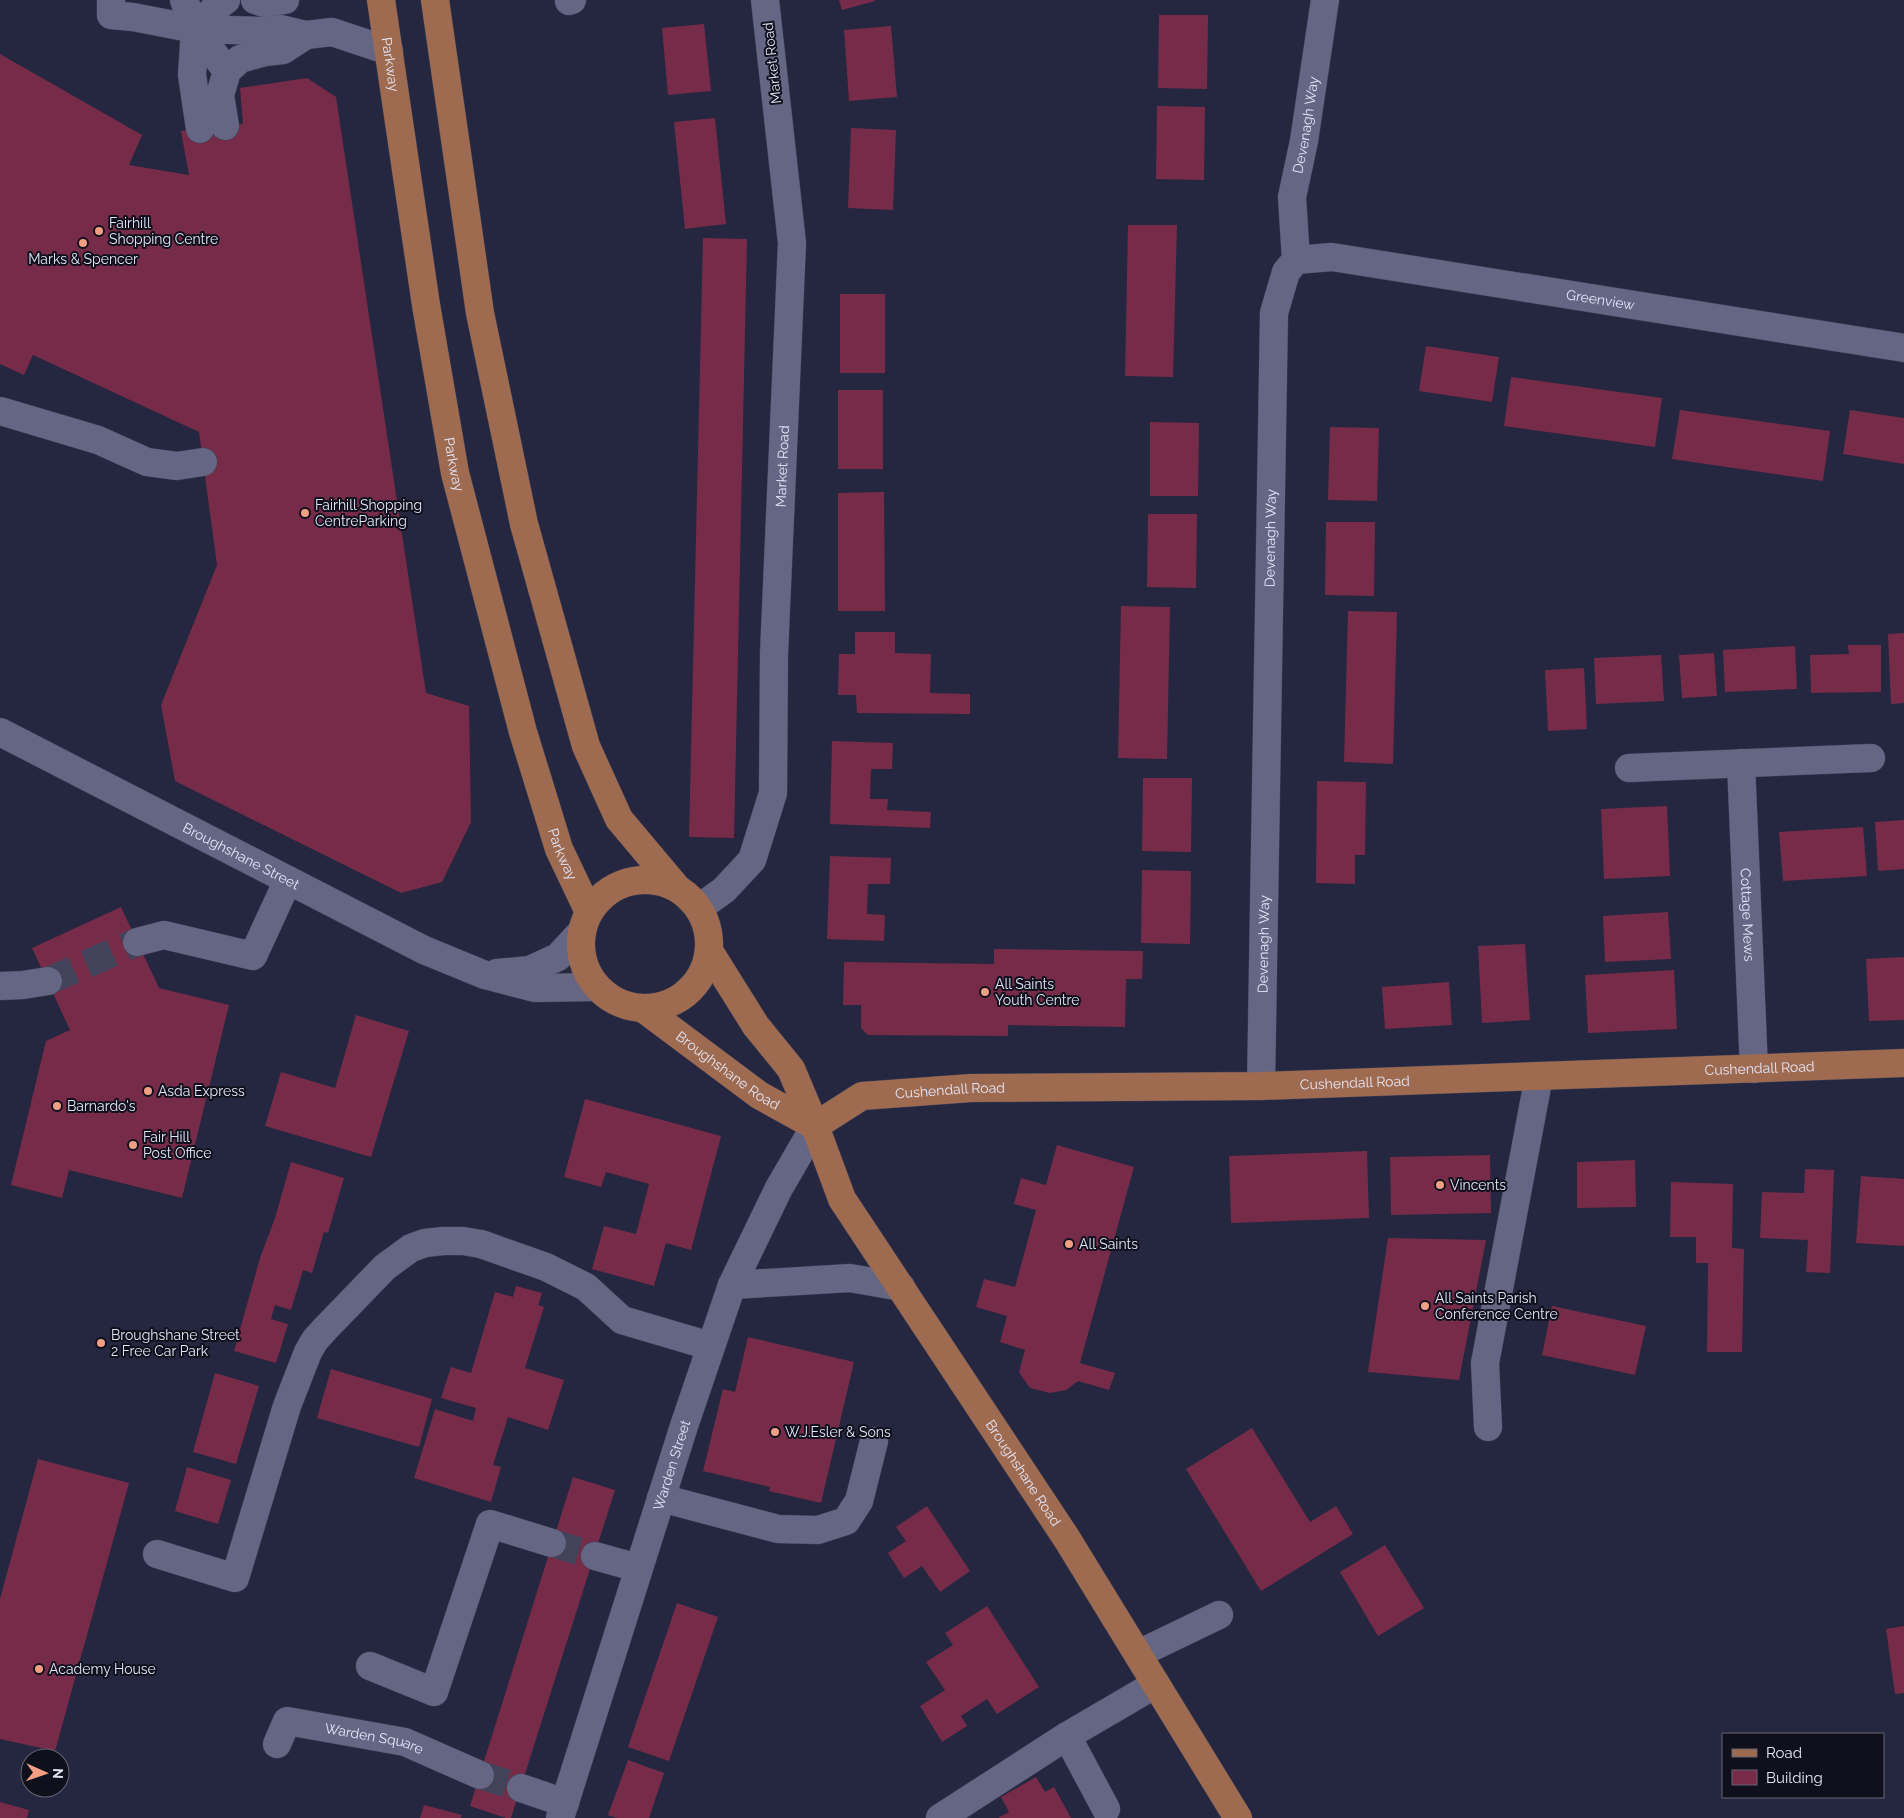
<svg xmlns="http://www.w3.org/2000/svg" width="1904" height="1818" font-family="Raleway,sans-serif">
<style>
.building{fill:#762c49}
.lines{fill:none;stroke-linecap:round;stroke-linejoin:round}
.minor-tunnel{stroke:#42435b;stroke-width:28;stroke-dasharray:28 14;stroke-linecap:butt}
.minor-casing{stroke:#414257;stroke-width:29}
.major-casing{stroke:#414257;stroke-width:29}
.minor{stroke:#646684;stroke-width:28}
.major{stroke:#9f6b50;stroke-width:28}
.poi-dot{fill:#f39f84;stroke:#10101c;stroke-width:2}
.labels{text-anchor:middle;stroke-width:4;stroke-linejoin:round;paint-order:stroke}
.street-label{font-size:14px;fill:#e3e5f7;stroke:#10101c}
.poi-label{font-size:14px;fill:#e3e5f7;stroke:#10101c;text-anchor:start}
</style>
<rect width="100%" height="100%" fill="#25263f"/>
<g class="building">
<polygon points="839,0 875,0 875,1 842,10"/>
<polygon points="1159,15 1208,15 1207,89 1158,88"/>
<polygon points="704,24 711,91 668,95 662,28"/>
<polygon points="891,26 897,97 849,101 844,30"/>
<polygon points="0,54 142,135 129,165 189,175 181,131 243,124 240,88 307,78 336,97 426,693 469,706 471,822 442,882 401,893 175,781 161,705 217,565 199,432 33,355 24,375 0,364"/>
<polygon points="1157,106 1205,107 1204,180 1156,179"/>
<polygon points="715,118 726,224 685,229 674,122"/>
<polygon points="851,128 896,130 893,210 848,208"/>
<polygon points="1128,225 1177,225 1173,377 1125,376"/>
<polygon points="703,238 747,239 734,838 689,837"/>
<rect x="840" y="294" width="45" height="79"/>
<polygon points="1426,346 1499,357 1492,402 1419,391"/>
<polygon points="1511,377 1662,398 1655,447 1504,426"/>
<rect x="838" y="390" width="45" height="79"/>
<polygon points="1680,410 1830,431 1823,481 1672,459"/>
<polygon points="1850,410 1904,418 1904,464 1843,454"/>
<polygon points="1150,422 1199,423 1198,496 1150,496"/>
<polygon points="1330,427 1379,428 1377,501 1328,500"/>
<polygon points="884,492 885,611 838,611 838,493"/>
<polygon points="1148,514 1197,514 1196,588 1147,587"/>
<polygon points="1326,522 1375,522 1374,596 1325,595"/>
<polygon points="1121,606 1170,607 1167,759 1118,758"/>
<polygon points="1348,611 1397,612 1393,764 1344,762"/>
<polygon points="855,632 895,632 895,653 931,654 930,693 970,694 970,714 857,713 856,695 838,695 839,654 855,654"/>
<polygon points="1904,633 1904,703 1891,704 1888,634"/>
<polygon points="1848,645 1881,645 1881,692 1811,693 1810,655 1849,654"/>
<polygon points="1795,646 1797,689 1725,692 1723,650"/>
<polygon points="1714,653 1717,696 1682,698 1679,655"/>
<polygon points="1661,655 1664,701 1596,704 1594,658"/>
<polygon points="1584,668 1587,729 1548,731 1545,670"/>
<polygon points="832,741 893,743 892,769 871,769 870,799 888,799 887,810 931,812 930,828 830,824"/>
<polygon points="1143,778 1192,778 1191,852 1142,851"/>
<polygon points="1317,781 1366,782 1365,855 1355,855 1355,884 1316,883"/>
<polygon points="1667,806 1670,876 1604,879 1601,809"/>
<polygon points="1904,820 1904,869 1878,871 1875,822"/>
<polygon points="1863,827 1867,876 1783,881 1779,832"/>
<polygon points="830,856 891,858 890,884 868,884 867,914 885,915 884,941 827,939"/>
<polygon points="1142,870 1191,871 1190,944 1141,943"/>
<polygon points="121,907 159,988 229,1005 182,1198 69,1170 62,1198 11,1185 46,1041 70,1030 32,948"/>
<polygon points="1668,912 1671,959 1605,962 1603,916"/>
<polygon points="1525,944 1530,1020 1482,1023 1478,946"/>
<polygon points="994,949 1143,951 1142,979 1126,979 1125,1027 1008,1025 1008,1036 868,1035 861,1028 861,1005 843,1005 844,962 994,964"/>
<polygon points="1904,957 1904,1020 1869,1021 1866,959"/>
<polygon points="1674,970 1677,1029 1588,1033 1585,975"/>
<polygon points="1449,982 1452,1025 1385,1029 1382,987"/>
<polygon points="356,1015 409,1031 371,1157 265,1126 281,1072 335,1088"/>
<polygon points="585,1099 721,1136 691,1250 666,1243 654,1286 592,1269 604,1226 636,1234 649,1184 606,1172 601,1187 564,1177"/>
<polygon points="1057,1145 1134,1167 1080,1363 1115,1373 1109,1390 1078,1381 1066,1390 1050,1393 1030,1388 1019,1372 1025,1350 1000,1342 1007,1316 976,1307 984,1279 1015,1287 1036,1210 1014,1204 1021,1178 1046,1185"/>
<polygon points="1367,1151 1369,1218 1231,1223 1229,1156"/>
<polygon points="1490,1155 1491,1213 1391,1215 1390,1157"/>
<polygon points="1635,1160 1636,1207 1577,1208 1577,1162"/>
<polygon points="291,1162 344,1178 328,1233 324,1232 312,1273 303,1270 291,1310 275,1305 271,1319 288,1324 276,1363 234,1351 260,1258 275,1218"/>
<polygon points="1805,1169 1834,1170 1830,1273 1806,1272 1808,1240 1760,1238 1762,1192 1804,1193"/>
<polygon points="1861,1176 1904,1179 1904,1246 1856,1243"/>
<polygon points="1671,1182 1733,1184 1732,1248 1744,1249 1742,1352 1707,1352 1708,1263 1696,1263 1696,1237 1670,1237"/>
<polygon points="1388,1238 1486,1240 1459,1380 1368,1372"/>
<polygon points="516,1286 542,1293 538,1305 544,1307 525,1368 564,1380 548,1430 508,1417 493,1465 501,1467 491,1502 414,1478 435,1409 473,1421 476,1408 441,1398 451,1367 471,1373 495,1292 513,1297"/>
<polygon points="1552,1306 1646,1326 1635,1375 1542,1355"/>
<polygon points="748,1337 854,1362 821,1503 769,1491 770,1487 703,1471 723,1389 735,1392"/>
<polygon points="331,1369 432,1399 419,1447 317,1418"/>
<polygon points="215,1373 259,1386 236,1464 193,1452"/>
<polygon points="1252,1428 1310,1522 1336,1506 1353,1534 1261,1591 1186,1469"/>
<polygon points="38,1459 129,1483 55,1751 0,1739 0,1599"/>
<polygon points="187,1467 231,1480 218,1524 175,1511"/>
<polygon points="573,1477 615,1490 511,1818 506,1818 470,1806"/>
<polygon points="927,1506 970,1571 940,1592 922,1566 904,1578 888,1553 906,1541 896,1527"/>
<polygon points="1385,1545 1424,1608 1378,1636 1340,1572"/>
<polygon points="677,1603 718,1617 669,1761 628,1747"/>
<polygon points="987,1606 1039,1687 997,1714 987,1699 961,1716 967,1726 942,1742 920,1706 945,1690 926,1662 953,1645 945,1633"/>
<polygon points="1904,1626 1904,1693 1895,1694 1886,1629"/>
<polygon points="628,1760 664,1773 649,1818 617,1818 608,1815"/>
<polygon points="1036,1777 1045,1792 1054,1787 1071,1818 998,1818 1009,1812 1001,1797"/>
<polygon points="0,1802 29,1810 27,1818 0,1818"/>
<polygon points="424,1805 462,1815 461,1818 420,1818"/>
</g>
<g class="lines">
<g class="minor-tunnel">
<polyline points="48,981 137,942"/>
<polyline points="552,1543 595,1556"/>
<polyline points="480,1775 521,1788"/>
</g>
<g class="minor-casing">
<g id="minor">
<polyline points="111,0 111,15 133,17 195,29 261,31 281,29 306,35 332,32 389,51"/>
<polyline points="184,0 195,29 227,71"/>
<polyline points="255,0 264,3 285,0"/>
<polyline points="569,1 572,0"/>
<polyline points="225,126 220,95 227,71 240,59 265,52 283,50 306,35"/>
<polyline points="200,129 192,75 195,29 213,10 226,0"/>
<path id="s1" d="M1296,260L1332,257L1904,348"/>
<polyline points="0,411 98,440 147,462 177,466 203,462"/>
<path id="s2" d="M0,732L424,950L485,975L535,988L597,987"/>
<path id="s3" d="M1741,763L1754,1069"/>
<polyline points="1629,768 1871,758"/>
<path id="s4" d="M699,908L724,890L752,860L773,793L774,654L792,243L765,0"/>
<polyline points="137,942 164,935 253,956 288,880"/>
<polyline points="497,973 530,970 558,957 582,931"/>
<polyline points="0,986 23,985 48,981"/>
<path id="s5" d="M1261,1086L1274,313L1286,272L1296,260L1292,197L1304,141L1325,0"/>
<polyline points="732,1285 850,1278 901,1287"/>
<polyline points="1488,1427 1485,1363 1539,1076"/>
<polyline points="661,1498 778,1529 818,1530 846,1521 859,1501 874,1441"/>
<polyline points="157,1554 235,1578 287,1406 308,1352 315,1340 325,1329 385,1267 411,1248 425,1243 443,1241 463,1241 481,1244 546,1267 586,1287 622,1320 710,1346"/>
<polyline points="595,1556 638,1568"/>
<polyline points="1138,1654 1219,1615"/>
<polyline points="370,1666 434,1692 490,1524 552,1543"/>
<polyline points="1067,1736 1106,1809"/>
<path id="s6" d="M277,1744L287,1721L405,1742L480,1775"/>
<polyline points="521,1788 565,1803"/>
<path id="s7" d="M560,1818L684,1426L732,1285L779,1188L815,1126"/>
<polyline points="940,1818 1067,1736 1156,1684"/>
</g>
</g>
<g class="major-casing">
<g id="major">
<path id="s8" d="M381,0L426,305L455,473L523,732L559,849L589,912"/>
<polyline points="435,0 480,313 524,524 586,746 619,819 677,888"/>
<circle cx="645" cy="944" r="64"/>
<path id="s9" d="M709,951L756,1026L791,1069L815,1126L842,1199L1067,1539L1238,1818"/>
<path id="s10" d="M644,1009L759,1095L815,1126"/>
<path id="s11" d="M815,1126L862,1096L971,1088L1261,1086L1904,1063"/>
</g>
</g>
<use href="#minor" class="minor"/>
<use href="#major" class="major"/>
</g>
<g class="poi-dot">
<circle cx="99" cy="231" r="5"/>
<circle cx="83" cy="243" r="5"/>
<circle cx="305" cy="513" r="5"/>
<circle cx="985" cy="992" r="5"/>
<circle cx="148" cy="1091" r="5"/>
<circle cx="57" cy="1106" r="5"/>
<circle cx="133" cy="1145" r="5"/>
<circle cx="1440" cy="1185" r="5"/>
<circle cx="1069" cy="1244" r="5"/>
<circle cx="1425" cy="1306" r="5"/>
<circle cx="101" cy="1343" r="5"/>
<circle cx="775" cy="1432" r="5"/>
<circle cx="39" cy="1669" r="5"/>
</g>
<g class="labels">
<g class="street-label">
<text transform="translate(772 63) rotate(-96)" y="5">Market Road</text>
<text dy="5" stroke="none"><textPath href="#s8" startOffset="65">Parkway</textPath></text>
<text dy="5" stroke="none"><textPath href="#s5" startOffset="968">Devenagh Way</textPath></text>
<text dy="5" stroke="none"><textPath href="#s1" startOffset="308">Greenview</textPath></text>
<text dy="5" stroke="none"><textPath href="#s8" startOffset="470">Parkway</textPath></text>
<text dy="5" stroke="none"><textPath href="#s4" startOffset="469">Market Road</textPath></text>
<text dy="5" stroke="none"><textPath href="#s5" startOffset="548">Devenagh Way</textPath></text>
<text dy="5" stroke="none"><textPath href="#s8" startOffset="875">Parkway</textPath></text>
<text dy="5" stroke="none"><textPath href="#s2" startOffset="271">Broughshane Street</textPath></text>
<text dy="5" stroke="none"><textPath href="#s3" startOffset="152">Cottage Mews</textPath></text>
<text dy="5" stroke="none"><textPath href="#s5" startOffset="142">Devenagh Way</textPath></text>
<text dy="5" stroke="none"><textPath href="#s11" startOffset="954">Cushendall Road</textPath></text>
<text dy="5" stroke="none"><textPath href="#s10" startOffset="104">Broughshane Road</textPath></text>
<text dy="5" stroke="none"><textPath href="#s11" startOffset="549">Cushendall Road</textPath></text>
<text dy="5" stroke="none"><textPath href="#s11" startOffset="144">Cushendall Road</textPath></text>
<text dy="5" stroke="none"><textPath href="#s7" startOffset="370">Warden Street</textPath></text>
<text dy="5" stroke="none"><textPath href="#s9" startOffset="612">Broughshane Road</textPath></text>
<text dy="5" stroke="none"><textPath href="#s6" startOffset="114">Warden Square</textPath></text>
</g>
<g class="poi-label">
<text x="109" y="228">Fairhill<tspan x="109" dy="16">Shopping Centre</tspan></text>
<text x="83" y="264" text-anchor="middle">Marks &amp; Spencer</text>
<text x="315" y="510">Fairhill Shopping<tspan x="315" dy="16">CentreParking</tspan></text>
<text x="995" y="989">All Saints<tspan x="995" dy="16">Youth Centre</tspan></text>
<text x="158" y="1096">Asda Express</text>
<text x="67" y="1111">Barnardo's</text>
<text x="143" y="1142">Fair Hill<tspan x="143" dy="16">Post Office</tspan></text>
<text x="1450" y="1190">Vincents</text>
<text x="1079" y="1249">All Saints</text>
<text x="1435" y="1303">All Saints Parish<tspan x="1435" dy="16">Conference Centre</tspan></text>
<text x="111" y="1340">Broughshane Street<tspan x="111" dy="16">2 Free Car Park</tspan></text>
<text x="785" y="1437">W.J.Esler &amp; Sons</text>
<text x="49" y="1674">Academy House</text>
</g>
</g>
<rect x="1722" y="1733" width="162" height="65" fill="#10101c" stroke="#646574"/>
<rect x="1732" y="1749" width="25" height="8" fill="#9f6b50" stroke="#646574"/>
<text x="1766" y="1758" font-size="15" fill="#e3e5f7">Road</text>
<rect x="1732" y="1770" width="25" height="15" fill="#762c49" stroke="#646574"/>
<text x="1766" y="1783" font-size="15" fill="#e3e5f7">Building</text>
<g transform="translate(45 1773) rotate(92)"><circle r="24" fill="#10101c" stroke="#646574"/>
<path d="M0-4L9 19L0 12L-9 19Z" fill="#f39f84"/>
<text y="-8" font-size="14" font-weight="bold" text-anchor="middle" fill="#e3e5f7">N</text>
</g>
</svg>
